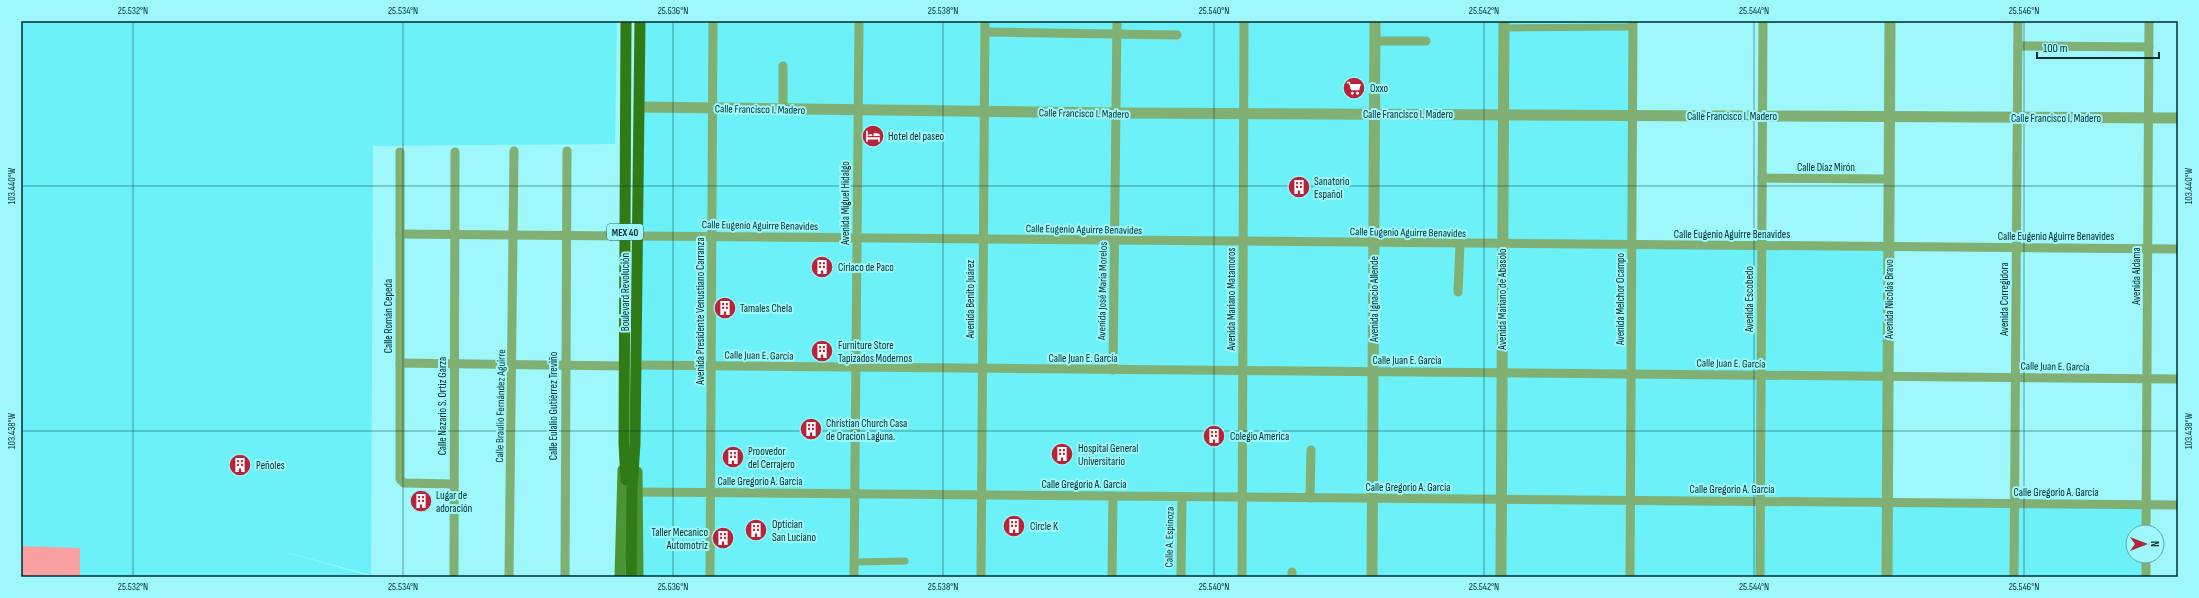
<svg xmlns="http://www.w3.org/2000/svg" width="2199" height="598" font-family="'Sofia Sans Condensed',sans-serif">
<style>
.built{fill:#6bf1f7}
.green{fill:#f9a0a1}
.lines{fill:none;stroke-linecap:round;stroke-linejoin:round}
.pedestrian{stroke:#80b073;stroke-width:7}
.minor{stroke:#80b073;stroke-width:9}
.tertiary{stroke:#80b073;stroke-width:11}
.secondary{stroke:#4a9434;stroke-width:11}
.primary{stroke:#317b17;stroke-width:11}
.ticks{fill:none;stroke:#052e2f;stroke-width:1;stroke-opacity:0.45}
.labels{text-anchor:middle;stroke-width:4;stroke-linejoin:round;paint-order:stroke}
.shield{fill:#9ef7fb;stroke:#336a6c;stroke-width:1}
.shield-label{font-size:10px;font-weight:bold;fill:#052e2f}
.poi-label{font-size:11px;fill:#052e2f;stroke:#9ef7fb;text-anchor:start}
.street-label{font-size:11px;fill:#052e2f;stroke:#9ef7fb}
.neatline{fill:none;stroke:#052e2f;stroke-width:1.5}
.ticks-label{font-size:10px;text-anchor:middle;fill:#052e2f}
</style>
<rect width="100%" height="100%" fill="#9ef7fb"/>
<g class="built">
<polygon points="21,21 617,21 615,144 373,146 371,575 263,546 373,577 21,577"/>
<polygon points="638,21 1631,21 1630,246 1887,248 1885,506 2149,508 2149,532 2133,532 2133,556 2148,556 2148,577 635,577"/>
</g>
<polygon class="green" points="21,546 80,548 80,577 21,577"/>
<g class="lines">
<g class="pedestrian">
<polyline points="1504,28 1633,27"/>
<polyline points="854,562 905,561"/>
</g>
<g class="minor">
<polyline points="985,32 1177,35"/>
<polyline points="1375,41 1426,41"/>
<polyline points="2018,46 2149,47"/>
<polyline points="783,109 783,66"/>
<polyline points="400,152 400,479 404,483 454,484"/>
<polyline points="1762,178 1889,179"/>
<polyline points="400,234 625,236"/>
<polyline points="638,236 2178,249"/>
<polyline points="1458,292 1460,244"/>
<polyline points="400,363 624,366"/>
<polyline points="636,365 2178,379"/>
<polyline points="1113,370 1117,21"/>
<polyline points="638,492 2178,505"/>
<polyline points="1310,498 1311,450"/>
<polyline points="2146,532 2149,21"/>
<polyline points="454,577 455,152"/>
<polyline points="509,577 514,151"/>
<polyline points="565,577 567,151"/>
<polyline points="710,577 713,21"/>
<polyline points="854,577 859,21"/>
<polyline points="981,577 985,21"/>
<polyline points="1112,577 1113,496"/>
<polyline points="1181,577 1182,497"/>
<polyline points="1242,577 1244,21"/>
<polyline points="1292,577 1292,572"/>
<polyline points="1630,577 1633,21"/>
<polyline points="1760,577 1763,21"/>
<polyline points="2014,577 2018,21"/>
<polyline points="2146,577 2146,556"/>
</g>
<g class="tertiary">
<polyline points="639,107 1116,113 2178,118"/>
<polyline points="1372,577 1375,21"/>
<polyline points="1501,577 1504,21"/>
<polyline points="1887,577 1890,21"/>
</g>
<g class="secondary">
<polyline points="637,472 638,577"/>
<polyline points="620,577 623,470"/>
</g>
<g class="primary">
<polyline points="626,480 624,444 626,21"/>
<polyline points="631,577 632,489 635,443 640,21"/>
</g>
</g>
<path class="ticks" d="M133,21V577M403,21V577M673,21V577M943,21V577M1214,21V577M1484,21V577M1754,21V577M2024,21V577M21,186H2178M21,431H2178"/>
<defs>
<g id="supermarket-disc" transform="scale(1.15)"><circle r="9.5" fill="#b62439" stroke="#9ef7fb"/><path d="M-6-5.5h2.5l.6 2H6L4.5 2H-2.5L-4.4-4H-6ZM-1.5 3.2a1.3 1.3 0 1 0 .1 0ZM3 3.2a1.3 1.3 0 1 0 .1 0Z" fill="#fff"/></g>
<g id="hotel-disc" transform="scale(1.15)"><circle r="9.5" fill="#b62439" stroke="#9ef7fb"/><path d="M-6-4.5h1.5V1H6V5H4.5V3h-9V5H-6ZM-4 0a1.8 1.8 0 1 1 3.6 0ZM.5 0V-2.5h3Q6-2.5 6 0Z" fill="#fff"/></g>
<g id="building-disc" transform="scale(1.15)"><circle r="9.5" fill="#b62439" stroke="#9ef7fb"/><path d="M-4-6H4V6H1V3H-1V6H-4ZM-2.5-4.3h1.7v1.8h-1.7ZM.8-4.3h1.7v1.8H.8ZM-2.5-1h1.7V.8h-1.7ZM.8-1h1.7V.8H.8Z" fill="#fff"/></g>
</defs>
<g fill-rule="evenodd">
<use href="#supermarket-disc" x="1354" y="88"/>
<use href="#hotel-disc" x="873" y="136"/>
<use href="#building-disc" x="1299" y="187"/>
<use href="#building-disc" x="822" y="267"/>
<use href="#building-disc" x="725" y="308"/>
<use href="#building-disc" x="822" y="351"/>
<use href="#building-disc" x="811" y="429"/>
<use href="#building-disc" x="1214" y="436"/>
<use href="#building-disc" x="1062" y="454"/>
<use href="#building-disc" x="733" y="457"/>
<use href="#building-disc" x="240" y="465"/>
<use href="#building-disc" x="421" y="501"/>
<use href="#building-disc" x="1014" y="526"/>
<use href="#building-disc" x="756" y="530"/>
<use href="#building-disc" x="723" y="538"/>
</g>
<g class="labels">
<rect class="shield" x="607" y="224" width="36" height="16" rx="3"/>
<g class="shield-label">
<text x="625" y="236">MEX 40</text>
</g>
<g class="poi-label">
<text x="1370" y="92">Oxxo</text>
<text x="888" y="140">Hotel del paseo</text>
<text x="1314" y="185">Sanatorio<tspan x="1314" dy="13">Español</tspan></text>
<text x="838" y="271">Ciriaco de Paco</text>
<text x="740" y="312">Tamales Chela</text>
<text x="838" y="349">Furniture Store<tspan x="838" dy="13">Tapizados Modernos</tspan></text>
<text x="826" y="427">Christian Church Casa<tspan x="826" dy="13">de Oracion Laguna.</tspan></text>
<text x="1230" y="440">Colegio America</text>
<text x="1078" y="452">Hospital General<tspan x="1078" dy="13">Universitario</tspan></text>
<text x="748" y="455">Proovedor<tspan x="748" dy="13">del Cerrajero</tspan></text>
<text x="256" y="469">Peñoles</text>
<text x="436" y="499">Lugar de<tspan x="436" dy="13">adoración</tspan></text>
<text x="772" y="528">Optician<tspan x="772" dy="13">San Luciano</tspan></text>
<text x="1030" y="530">Circle K</text>
<text x="708" y="536" text-anchor="end">Taller Mecanico<tspan x="708" dy="13">Automotriz</tspan></text>
</g>
<g class="street-label">
<text transform="translate(760 109) rotate(1)" y="4">Calle Francisco I. Madero</text>
<text transform="translate(1084 113) rotate(1)" y="4">Calle Francisco I. Madero</text>
<text x="1408" y="118">Calle Francisco I. Madero</text>
<text x="1732" y="120">Calle Francisco I. Madero</text>
<text x="2056" y="122">Calle Francisco I. Madero</text>
<text x="1826" y="171">Calle Díaz Mirón</text>
<text transform="translate(845 203) rotate(-90)" y="4">Avenida Miguel Hidalgo</text>
<text transform="translate(760 225) rotate(1)" y="4">Calle Eugenio Aguirre Benavides</text>
<text transform="translate(1084 229) rotate(1)" y="4">Calle Eugenio Aguirre Benavides</text>
<text transform="translate(1408 232) rotate(1)" y="4">Calle Eugenio Aguirre Benavides</text>
<text x="1732" y="238">Calle Eugenio Aguirre Benavides</text>
<text x="2056" y="240">Calle Eugenio Aguirre Benavides</text>
<text transform="translate(2136 276) rotate(-90)" y="4">Avenida Aldama</text>
<text transform="translate(1102 291) rotate(-89)" y="4">Avenida José María Morelos</text>
<text transform="translate(625 292) rotate(-90)" y="4">Boulevard Revolución</text>
<text transform="translate(970 299) rotate(-90)" y="4">Avenida Benito Juárez</text>
<text transform="translate(1231 299) rotate(-90)" y="4">Avenida Mariano Matamoros</text>
<text transform="translate(1374 299) rotate(-90)" y="4">Avenida Ignacio Allende</text>
<text transform="translate(1502 299) rotate(-90)" y="4">Avenida Mariano de Abasolo</text>
<text transform="translate(1620 299) rotate(-90)" y="4">Avenida Melchor Ocampo</text>
<text transform="translate(1749 299) rotate(-90)" y="4">Avenida Escobedo</text>
<text transform="translate(1889 299) rotate(-90)" y="4">Avenida Nicolás Bravo</text>
<text transform="translate(2004 299) rotate(-90)" y="4">Avenida Corregidora</text>
<text transform="translate(700 311) rotate(-90)" y="4">Avenida Presidente Venustiano Carranza</text>
<text transform="translate(388 316) rotate(-90)" y="4">Calle Román Cepeda</text>
<text transform="translate(759 355) rotate(1)" y="4">Calle Juan E. García</text>
<text x="1083" y="362">Calle Juan E. García</text>
<text x="1407" y="364">Calle Juan E. García</text>
<text transform="translate(1731 363) rotate(1)" y="4">Calle Juan E. García</text>
<text transform="translate(2055 366) rotate(1)" y="4">Calle Juan E. García</text>
<text transform="translate(442 406) rotate(-90)" y="4">Calle Nazario S. Ortiz Garza</text>
<text transform="translate(500 406) rotate(-89)" y="4">Calle Braulio Fernández Aguirre</text>
<text transform="translate(553 406) rotate(-90)" y="4">Calle Eulalio Gutiérrez Treviño</text>
<text x="760" y="485">Calle Gregorio A. García</text>
<text x="1084" y="488">Calle Gregorio A. García</text>
<text x="1408" y="491">Calle Gregorio A. García</text>
<text x="1732" y="493">Calle Gregorio A. García</text>
<text x="2056" y="496">Calle Gregorio A. García</text>
<text transform="translate(1169 537) rotate(-89)" y="4">Calle A. Espinoza</text>
</g>
</g>
<rect width="2199" height="598" fill="none" stroke="#9ef7fb" stroke-width="44"/>
<g transform="translate(2145 544) rotate(90)"><circle r="19" fill="#9ef7fb" stroke="#61a7a9"/>
<path d="M0-3L7 15L0 10L-7 15Z" fill="#b62439"/>
<text y="-6" font-size="11" font-weight="bold" text-anchor="middle" fill="#052e2f">N</text>
</g>
<path d="M2037 52v6h122v-6" fill="none" stroke="#052e2f" stroke-width="2"/>
<text x="2043" y="52" font-size="12" fill="#052e2f" stroke="#9ef7fb" stroke-width="3" paint-order="stroke">100 m</text>
<rect x="22" y="22" width="2155" height="554" class="neatline"/>
<g class="ticks-label">
<text x="133" y="14">25.532°N</text>
<text x="403" y="14">25.534°N</text>
<text x="673" y="14">25.536°N</text>
<text x="943" y="14">25.538°N</text>
<text x="1214" y="14">25.540°N</text>
<text x="1484" y="14">25.542°N</text>
<text x="1754" y="14">25.544°N</text>
<text x="2024" y="14">25.546°N</text>
<text transform="translate(2188 186) rotate(-90)" y="4">103.440°W</text>
<text transform="translate(11 186) rotate(-90)" y="4">103.440°W</text>
<text transform="translate(2188 431) rotate(-90)" y="4">103.438°W</text>
<text transform="translate(11 431) rotate(-90)" y="4">103.438°W</text>
<text x="133" y="590">25.532°N</text>
<text x="403" y="590">25.534°N</text>
<text x="673" y="590">25.536°N</text>
<text x="943" y="590">25.538°N</text>
<text x="1214" y="590">25.540°N</text>
<text x="1484" y="590">25.542°N</text>
<text x="1754" y="590">25.544°N</text>
<text x="2024" y="590">25.546°N</text>
</g>
</svg>
